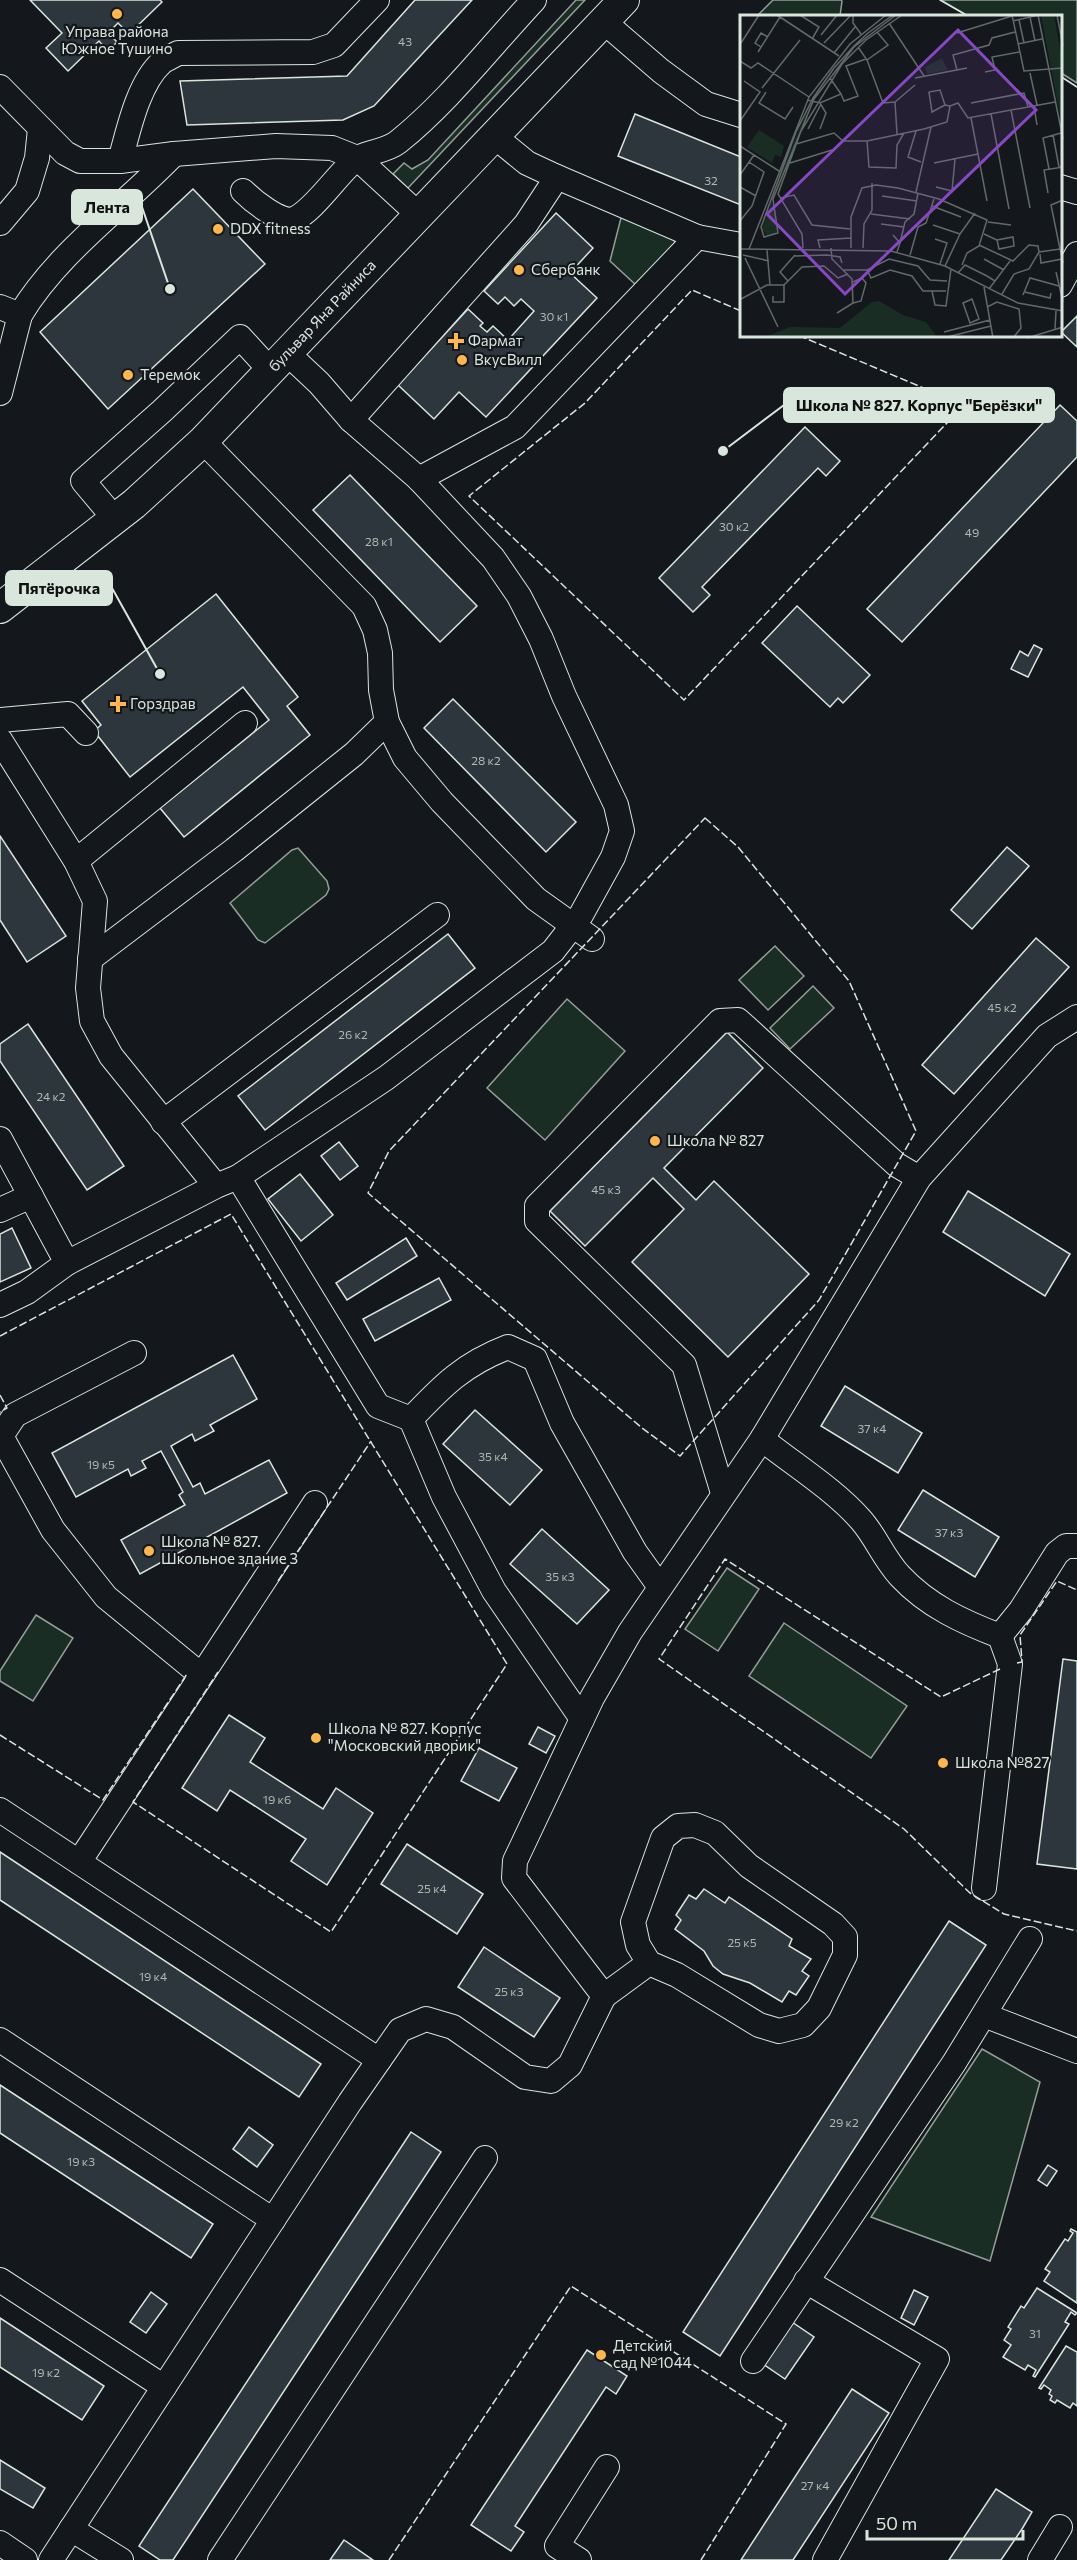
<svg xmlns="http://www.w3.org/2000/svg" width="1077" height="2560" font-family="Commissioner,sans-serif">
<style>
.green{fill:#1a2d24;stroke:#939e99;stroke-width:1.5}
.building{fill:#2c363c;stroke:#d8e6dc;stroke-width:1.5}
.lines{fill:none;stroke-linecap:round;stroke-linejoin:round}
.minor-casing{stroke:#d8e6dc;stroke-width:26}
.major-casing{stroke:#d8e6dc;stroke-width:32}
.minor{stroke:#14181c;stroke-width:24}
.major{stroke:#14181c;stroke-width:30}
.tram{stroke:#d8e6dc;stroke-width:1.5}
.fence{stroke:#d8e6dc;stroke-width:1.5;stroke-dasharray:8 3;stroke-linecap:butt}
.poi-dot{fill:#ffb74d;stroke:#14181c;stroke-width:2}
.labels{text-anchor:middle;stroke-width:4.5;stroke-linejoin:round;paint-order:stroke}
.number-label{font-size:12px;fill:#adbab4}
.poi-label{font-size:15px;fill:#d8e6dc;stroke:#14181c;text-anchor:start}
.street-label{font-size:15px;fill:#d8e6dc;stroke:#14181c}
.inset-road{fill:none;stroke:#626a69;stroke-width:1.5}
.view{fill:#8948c3;fill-opacity:0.15;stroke:#8948c3;stroke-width:3}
.inset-edge{fill:none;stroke:#d8e6dc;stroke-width:3}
.leader{fill:none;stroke:#d8e6dc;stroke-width:2}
.callout-dot{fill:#d8e6dc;stroke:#14181c;stroke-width:2}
.callout{fill:#d8e6dc;stroke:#d8e6dc;stroke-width:2}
.callout-label{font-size:16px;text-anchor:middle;font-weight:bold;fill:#111}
</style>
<rect width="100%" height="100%" fill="#14181c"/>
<g class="green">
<polygon points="576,0 585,0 408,188 393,174 404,163 412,169 428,160"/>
<polygon points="773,0 841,0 842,1 840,16 757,16"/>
<polygon points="941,0 1077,0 1077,83 1061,73 1060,16 968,16"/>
<polygon points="622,214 673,234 675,244 637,286 610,261"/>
<polygon points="298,848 327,881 329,889 326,895 265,943 258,940 230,903 292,850"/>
<polygon points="775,946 804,976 768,1010 739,980"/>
<polygon points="813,986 834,1008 790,1049 770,1028"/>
<polygon points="567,999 625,1051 545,1140 487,1088"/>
<polygon points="727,1568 759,1589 718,1651 685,1629"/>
<polygon points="36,1615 73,1638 33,1701 0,1681 0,1671"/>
<polygon points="784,1623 907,1706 871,1758 749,1676"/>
<polygon points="982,2049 1040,2082 990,2261 871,2217"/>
</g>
<g class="building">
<polygon points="30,0 160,0 162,2 129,34 118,23 108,33 117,42 108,51 99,41 68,71 46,48 62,33"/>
<polygon points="415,0 472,0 374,106 343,120 187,125 180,81 347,76"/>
<polygon points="635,114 741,157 741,205 618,156"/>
<polygon points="193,189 265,264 108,409 40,332"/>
<polygon points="556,213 593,248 570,273 597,298 486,417 459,392 434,419 398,385 468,309 483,323 480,326 487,332 493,326 508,340 534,311 521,299 514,306 505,297 498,304 484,291"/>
<polygon points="1077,316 1077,347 1061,332"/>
<polygon points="1060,405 1077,421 1077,457 902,642 867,609"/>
<polygon points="805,427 840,461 826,476 818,468 702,587 710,595 693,612 659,578"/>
<polygon points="350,475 477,606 440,642 313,510"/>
<polygon points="216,594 298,697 287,706 310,735 184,837 160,808 269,720 243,687 130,777 94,731 101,725 82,701"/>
<polygon points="797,606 870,675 843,703 838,698 830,707 762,643"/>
<polygon points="1034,645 1042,649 1028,677 1011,669 1020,651 1028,656"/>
<polygon points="453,699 576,822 546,852 424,728"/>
<polygon points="0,836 66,936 27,962 0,920"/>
<polygon points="1007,847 1029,866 972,929 951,910"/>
<polygon points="448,934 475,968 265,1130 238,1096"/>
<polygon points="1036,938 1069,967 954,1094 922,1065"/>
<polygon points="28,1024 124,1166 87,1190 0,1061 0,1044"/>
<polygon points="727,1032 763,1068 664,1168 696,1200 714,1181 809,1274 728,1357 632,1262 684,1209 653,1178 585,1246 550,1211"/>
<polygon points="339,1142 358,1166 340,1180 321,1156"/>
<polygon points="300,1174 333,1215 301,1241 268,1199"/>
<polygon points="968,1191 1070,1254 1045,1296 943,1232"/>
<polygon points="12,1228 31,1268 0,1282 0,1234"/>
<polygon points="406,1238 417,1256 347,1300 336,1283"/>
<polygon points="439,1278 451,1300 375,1341 363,1319"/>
<polygon points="233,1355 257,1399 210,1425 214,1431 195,1441 192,1434 171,1446 193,1487 200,1483 205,1494 269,1460 287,1493 140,1574 121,1540 185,1505 179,1495 183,1492 161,1451 142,1461 146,1468 131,1476 128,1469 76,1497 52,1453"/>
<polygon points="845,1386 922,1433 898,1473 821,1426"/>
<polygon points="475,1410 542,1470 510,1505 443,1444"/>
<polygon points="923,1490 999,1537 975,1577 898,1530"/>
<polygon points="542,1529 609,1590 577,1624 510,1564"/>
<polygon points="1063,1659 1077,1661 1077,1869 1037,1864"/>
<polygon points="229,1715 265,1738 250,1762 323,1809 336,1788 373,1813 327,1885 291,1861 306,1839 230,1790 217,1811 182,1788"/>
<polygon points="538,1727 555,1736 546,1753 529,1744"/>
<polygon points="479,1748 517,1768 499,1801 461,1781"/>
<polygon points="407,1844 483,1894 457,1934 381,1884"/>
<polygon points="0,1852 321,2064 299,2097 0,1900"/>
<polygon points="704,1889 725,1903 729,1897 792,1939 789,1946 811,1959 802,1971 809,1976 796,1995 789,1991 782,2002 750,1983 723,1974 713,1966 704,1951 675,1929 681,1920 676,1915 689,1895 696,1899"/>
<polygon points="949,1921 986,1945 720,2356 683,2332"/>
<polygon points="484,1947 560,1998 534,2037 458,1987"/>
<polygon points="0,2085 213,2224 191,2258 0,2133"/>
<polygon points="249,2127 273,2145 257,2167 233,2149"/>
<polygon points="411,2132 441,2152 173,2560 160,2560 139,2546"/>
<polygon points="1048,2165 1057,2171 1047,2186 1038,2180"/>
<polygon points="1071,2229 1077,2232 1077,2303 1044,2281 1050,2272 1045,2269 1065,2239 1068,2241 1073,2233 1070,2231"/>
<polygon points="1037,2288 1077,2313 1075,2315 1071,2312 1065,2322 1069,2324 1035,2377 1033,2376 1036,2370 1028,2365 1025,2370 1003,2357 1011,2345 1004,2340 1011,2329 1008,2327 1021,2306 1024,2308"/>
<polygon points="914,2290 928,2297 914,2325 901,2318"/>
<polygon points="151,2292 167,2304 146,2333 130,2322"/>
<polygon points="0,2318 104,2386 82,2420 0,2367"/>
<polygon points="789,2320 814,2337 785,2379 760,2362"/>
<polygon points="1066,2346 1077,2352 1077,2406 1073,2403 1070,2408 1057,2400 1055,2403 1050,2400 1052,2396 1049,2394 1051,2390 1044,2385 1041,2389 1039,2388"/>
<polygon points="587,2350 627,2376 616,2394 606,2387 515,2526 524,2532 511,2551 471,2525"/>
<polygon points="852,2389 889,2413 793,2560 741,2560"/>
<polygon points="0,2460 45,2488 33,2508 0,2489"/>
<polygon points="996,2489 1032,2512 1022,2529 1001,2560 949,2560"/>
<polygon points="344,2540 373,2560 330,2560"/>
</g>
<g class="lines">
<g class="minor-casing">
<g id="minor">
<polyline points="603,21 661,71 706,104 741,115"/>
<polyline points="0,87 65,153 80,161 120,161 174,154 276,146 332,148 357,158 419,215"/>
<path d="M120,161C128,132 138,83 162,62C166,59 173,56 178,53L313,52L334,45L377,0"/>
<polyline points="557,177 697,237"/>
<polyline points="1060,187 1077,192"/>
<path d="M243,191C252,200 281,224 294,219C313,212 339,172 356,159C366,152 385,152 398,142C448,102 490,47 534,0"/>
<polyline points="0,223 27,191 37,158 40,129"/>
<polyline points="1060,285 1077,254"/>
<path d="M0,307L20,315C58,252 123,207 174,154"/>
<polyline points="0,393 20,315"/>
<polyline points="351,420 526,224 557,177 527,163 494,136"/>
<polyline points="203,441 364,606 375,630 380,653 381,690 387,722 405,758 442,802 536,899 592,939"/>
<polyline points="419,479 515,427 697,237 741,245"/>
<polyline points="115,519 83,481 162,411 240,337 271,371"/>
<polyline points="0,720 68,714 86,733"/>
<polyline points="0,740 76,861 95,901 88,988 92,1021 111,1056 216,1186"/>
<polyline points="76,861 245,723"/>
<polyline points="90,959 234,850 354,754 387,722"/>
<polyline points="163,1122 437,915"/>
<polyline points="0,1139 67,1263"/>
<polyline points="238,1177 378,1406 411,1419 444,1497 494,1591 582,1719"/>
<polyline points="0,1210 31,1196"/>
<polyline points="0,1305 27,1292 67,1263 216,1186 238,1177 386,1078 553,951 581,915 613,857 622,831 616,805 564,696 541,639 519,596 493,558 419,479 351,420 319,383 287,353"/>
<polyline points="134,1353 15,1415 1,1436 53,1530 106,1597 201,1675"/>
<path d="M411,1419C443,1385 464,1364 508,1347L535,1359L562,1423L635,1552L660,1587"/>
<path d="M762,1439C793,1464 835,1490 861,1520C876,1537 884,1559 900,1576C928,1606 963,1622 1000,1636L1021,1610L1057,1553L1066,1546H1077"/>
<polyline points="723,1493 684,1365 537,1221 537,1206 720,1021 738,1020 897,1165 919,1178"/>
<polyline points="0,1810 379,2060"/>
<polyline points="79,1862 315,1503"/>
<polyline points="984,1888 1010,1664 1000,1636"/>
<polyline points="604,1996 649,1963 677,1975 759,2025 779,2031 803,2025 819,2008 845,1955 845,1937 833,1924 749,1866 715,1833 695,1825 678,1826 663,1838 633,1922 638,1945 649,1963"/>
<polyline points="984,2015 1077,2051"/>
<polyline points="0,2040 273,2220"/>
<polyline points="0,2280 164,2387"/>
<polyline points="806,2281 937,2359 825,2560"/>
<polyline points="753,2361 954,2063 1030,1939"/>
<polyline points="71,2529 121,2560"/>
<polyline points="0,2543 25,2560"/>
<polyline points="51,2560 350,2102 400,2030 426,2019 453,2027 525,2077 551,2081 570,2065 604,1996 514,1878 515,1861 592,1698 630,1632 762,1439 919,1178 1047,1036 1077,1017"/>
<polyline points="220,2560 485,2158"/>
<polyline points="579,2560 557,2546 607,2467"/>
<polyline points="1040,2560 1060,2527"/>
</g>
</g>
<g class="major-casing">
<g id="major">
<path id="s1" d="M0,608L134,504L203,441L624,0"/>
</g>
</g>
<use href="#minor" class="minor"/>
<use href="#major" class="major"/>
<g class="tram">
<polyline points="940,0 968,16"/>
<polyline points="1060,76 1077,87"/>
</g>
<g class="fence">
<polyline points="741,311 692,290 585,403 469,496 684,700 964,405 800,336"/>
<polygon points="705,818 738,847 849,981 916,1131 819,1300 680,1456 642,1428 368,1193 389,1151"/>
<polyline points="0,1336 231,1214 507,1664 331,1932 133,1802 218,1672"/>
<polyline points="0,1395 7,1408 0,1412"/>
<polyline points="278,1581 371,1441"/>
<polyline points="1017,1663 1022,1662 1020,1635 1057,1581 1077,1590"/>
<polyline points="1000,1669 941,1697 725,1559 659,1659 904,1829 970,1893 1004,1914 1077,1931"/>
<polyline points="0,1735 103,1800 187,1674"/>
<polyline points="389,2560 571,2286 786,2424 701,2560"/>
</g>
</g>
<g class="poi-dot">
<circle cx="117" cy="14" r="6"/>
<circle cx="218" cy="229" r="6"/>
<circle cx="519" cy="270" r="6"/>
<path d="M453 332h6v6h6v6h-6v6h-6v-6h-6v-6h6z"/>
<circle cx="462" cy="360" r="6"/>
<circle cx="128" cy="375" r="6"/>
<path d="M115 695h6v6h6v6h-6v6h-6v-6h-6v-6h6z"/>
<circle cx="655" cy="1141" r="6"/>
<circle cx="149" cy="1551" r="6"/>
<circle cx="316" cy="1738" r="6"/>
<circle cx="943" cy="1763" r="6"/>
<circle cx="601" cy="2355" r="6"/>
</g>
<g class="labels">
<g class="number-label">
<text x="405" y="46">43</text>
<text x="711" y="185">32</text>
<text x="554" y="321">30 к1</text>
<text x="734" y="531">30 к2</text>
<text x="972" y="537">49</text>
<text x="379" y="546">28 к1</text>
<text x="486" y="765">28 к2</text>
<text x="1002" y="1012">45 к2</text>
<text x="353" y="1039">26 к2</text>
<text x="51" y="1101">24 к2</text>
<text x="606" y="1194">45 к3</text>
<text x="872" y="1433">37 к4</text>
<text x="493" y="1461">35 к4</text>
<text x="101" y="1469">19 к5</text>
<text x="949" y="1537">37 к3</text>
<text x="560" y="1581">35 к3</text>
<text x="277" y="1804">19 к6</text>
<text x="432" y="1893">25 к4</text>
<text x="742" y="1947">25 к5</text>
<text x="153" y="1981">19 к4</text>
<text x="509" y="1996">25 к3</text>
<text x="844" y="2127">29 к2</text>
<text x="81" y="2166">19 к3</text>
<text x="1035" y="2338">31</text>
<text x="46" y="2377">19 к2</text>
<text x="815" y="2490">27 к4</text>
</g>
<g class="poi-label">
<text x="117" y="37" text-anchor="middle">Управа района<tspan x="117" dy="17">Южное Тушино</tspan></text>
<text x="230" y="234">DDX fitness</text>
<text x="531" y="275">Сбербанк</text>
<text x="468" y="346">Фармат</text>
<text x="474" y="365">ВкусВилл</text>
<text x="140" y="380">Теремок</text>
<text x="130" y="709">Горздрав</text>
<text x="667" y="1146">Школа № 827</text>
<text x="161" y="1547">Школа № 827.<tspan x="161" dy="17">Школьное здание 3</tspan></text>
<text x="328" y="1734">Школа № 827. Корпус<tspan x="328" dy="17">"Московский дворик"</tspan></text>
<text x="955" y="1768">Школа №827</text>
<text x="613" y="2351">Детский<tspan x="613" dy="17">сад №1044</tspan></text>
</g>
<g class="street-label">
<text dy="5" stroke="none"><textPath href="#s1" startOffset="436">бульвар Яна Райниса</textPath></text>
</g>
</g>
<g transform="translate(740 15)">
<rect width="322" height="322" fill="#14181c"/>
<path d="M301,0H314L322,45V111ZM202,43L208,55L187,59L185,52ZM70,88L72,90L38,172L36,171ZM19,115L44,131L41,142L35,140L32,148L7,132ZM32,185L38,213L35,220H27L22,214ZM139,286L163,300L186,307L197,322H26L50,312L100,313L132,287Z" fill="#1a2d24"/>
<path class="inset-road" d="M37,0L99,41M60,0L79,12L72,24M113,0V8L121,19M153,0L128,18L114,31L94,53L73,83L56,117L21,212L24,222L38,218L33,184L74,84L114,32L156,0M272,0L284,56L323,53M298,0L323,124M317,0L323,31M290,2L295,26M279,5L284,28M273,6L299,0M149,8L184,61M217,18L272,1M81,20L97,0M1,28L19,0M84,28L111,0M278,29L302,24M21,32L15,28L21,18L28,22M118,32L127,45L143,88L155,87L157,119M18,37L40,2M94,38L115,12M127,45L148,30L137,17M0,46L11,53L18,48L69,82M217,55L213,40L249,30L252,23L275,17M245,57L255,55L252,42L279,37M290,58L297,90M175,63L227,53M22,73L60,25M26,77L19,88L45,104L53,92M101,79L104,86L118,81L106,51L126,44M67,85L80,88L101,79L90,63M155,87L175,70M231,88L284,78L288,92M205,90L192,97L189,77L200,75L205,90L210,91M294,91L297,110M271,95L290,193M251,99L269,194M231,103L247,186M0,106L20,77L4,66M68,114L81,89M80,114L86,98L80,88M176,116L168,142L181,147M313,120L319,152M127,126L129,152L156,153L157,130L164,118M56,129L94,118L103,126H127L184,114L207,107L210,91L218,88L228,103L315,87M0,131L39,156M50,148L92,135M194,148L238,139M309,154L303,123L321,118M0,160L14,140M0,172L16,181M196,172L212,176L215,144M176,177L191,112M308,178L304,155L323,152M142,181L177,186M41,183L54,180L72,210L110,214M192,191L221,202M131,199L170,204M0,206L12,191L24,157L9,147M248,207L271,210M141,209L164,212M193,210L220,219L205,251M220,219L235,198M244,219L257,225L259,234L274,231L273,222L257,225M153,220L160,228L157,237M195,224L207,228L200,249M160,228L165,207L174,199L178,178M239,230L273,246L289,230L298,231L299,237M63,233L62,219L38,179L61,116L102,49L126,25L162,0M80,233L78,225L111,223M91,233L92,244L112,264L113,288L97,298M111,233V202L122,173L136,170L158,173L199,184L247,205L239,231L227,238L222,250M123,233L124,209L132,195V168M0,234L151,236L205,251L278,288L323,296M9,234L69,82L110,29L146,0M320,234L311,190L323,185M27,235L30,270M300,239L301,248L322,244M3,240L29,246M170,240L178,212L186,208L194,184M55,241L87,240L100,242L102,248M5,243L38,312M244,244L264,255M104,255H127L131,263L150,255L172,261L183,276H206M127,255L149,244L178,251L190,265L207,266M316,257L323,287M218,258L225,250L247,261L255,266L249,274M48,266L40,257L55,240M255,266L270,246M113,267L122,263L126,268L121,286L113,288M244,272L253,323M192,276L195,290L206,291L211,254M285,277L310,283L311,278M262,279L274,259L289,254L299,237L320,234L323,248M283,280L290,263L319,271M33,281V287H44V270L62,252L84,251L98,263L108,259M1,284L27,270H44M232,284L239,304L230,308L223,288ZM247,292L257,287L279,294L281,313L273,323M315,314L316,296M204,317L250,305M207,322L251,311M287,323L323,312"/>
<path class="view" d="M218,15L296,95L105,279L27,199Z"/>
<rect width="322" height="322" class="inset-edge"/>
</g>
<path class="leader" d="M170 289L142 207M723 451L784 405M160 674L112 588"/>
<g class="callout-dot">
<circle cx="170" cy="289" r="6"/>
<circle cx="723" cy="451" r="6"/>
<circle cx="160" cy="674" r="6"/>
</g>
<g class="callout">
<rect x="72" y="190" width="70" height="34" rx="6"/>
<rect x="784" y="388" width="270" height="34" rx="6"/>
<rect x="6" y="571" width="106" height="34" rx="6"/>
</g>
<g class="callout-label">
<text x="107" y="213">Лента</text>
<text x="919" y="411">Школа № 827. Корпус "Берёзки"</text>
<text x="59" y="594">Пятёрочка</text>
</g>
<path d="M867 2530v9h156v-9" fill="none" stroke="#d8e6dc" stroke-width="3"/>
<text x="876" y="2530" font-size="18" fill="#d8e6dc" stroke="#14181c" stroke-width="4.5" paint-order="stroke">50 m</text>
</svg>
